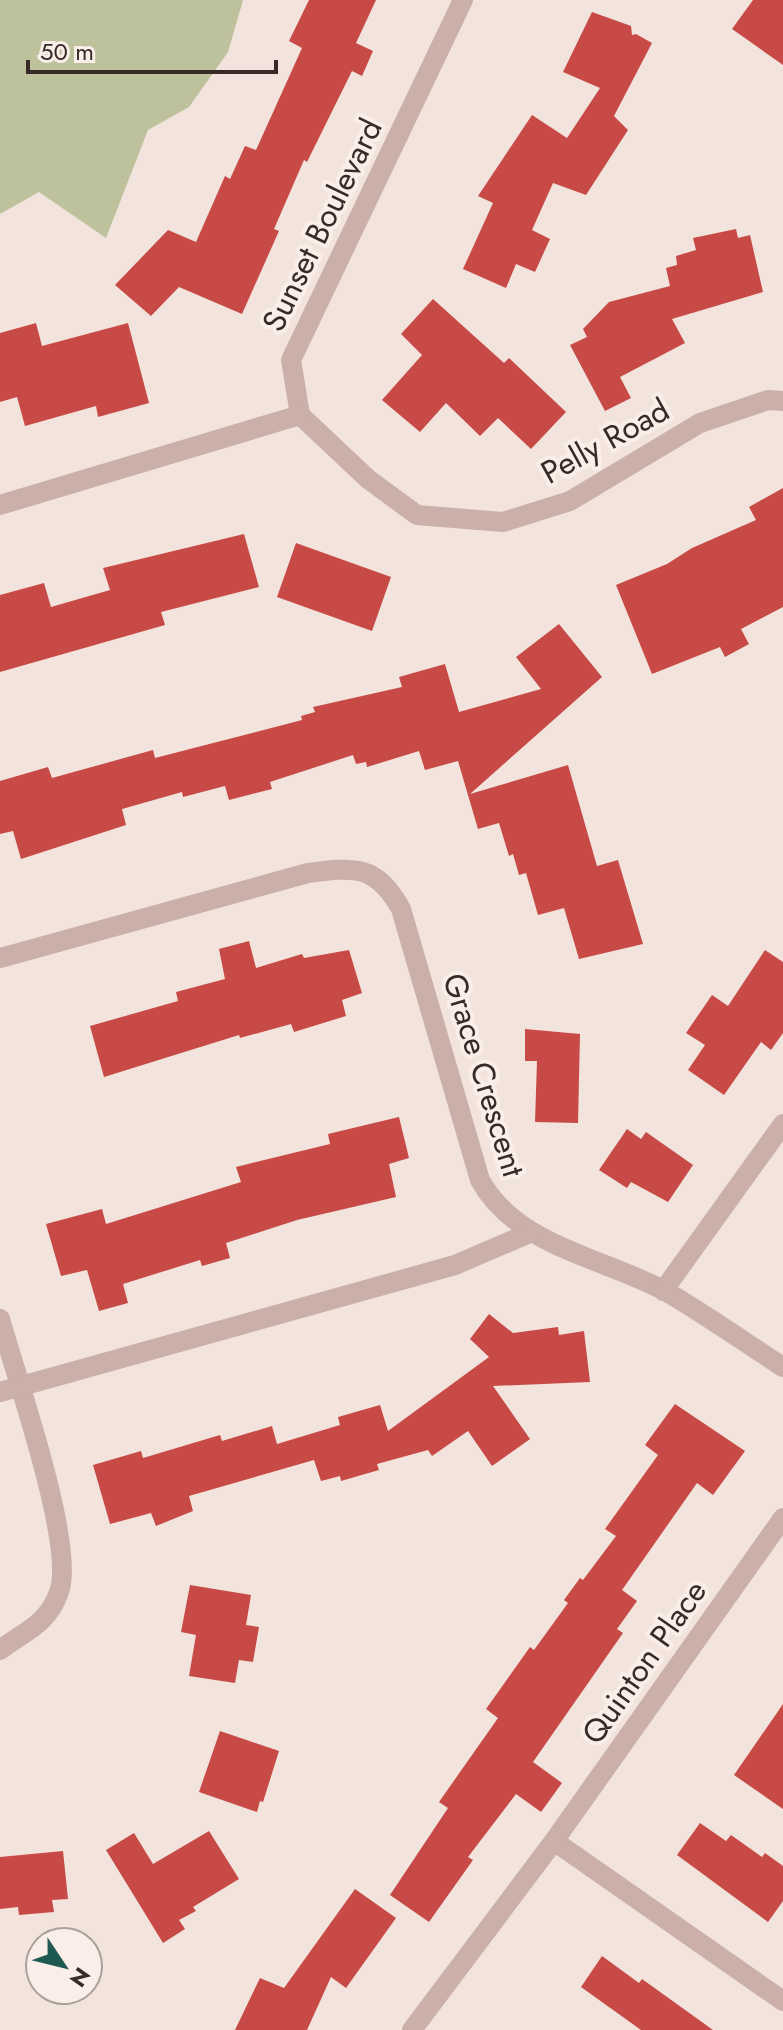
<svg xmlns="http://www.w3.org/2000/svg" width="783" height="2030" font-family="Jost,sans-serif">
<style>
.green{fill:#bdc19c}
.building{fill:#c74a46}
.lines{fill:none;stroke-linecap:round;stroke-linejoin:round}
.minor{stroke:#cab0a8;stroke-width:20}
.labels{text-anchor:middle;stroke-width:8;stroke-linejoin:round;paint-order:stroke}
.street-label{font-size:32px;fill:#372a28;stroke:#faeee8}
</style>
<rect width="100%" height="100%" fill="#f2e3dc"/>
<polygon class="green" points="0,0 243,0 228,52 189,107 148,130 106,238 39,192 0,214"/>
<g class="building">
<polygon points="309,0 376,0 356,43 373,51 362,76 352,71 307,162 304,160 274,229 279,231 242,314 179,287 151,316 115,285 168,230 196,242 225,176 230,179 245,146 256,150 302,48 289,41"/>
<polygon points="753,0 783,0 783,65 732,29"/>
<polygon points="592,12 631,26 632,35 636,34 652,43 614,116 628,130 586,195 553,183 532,230 550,239 535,272 516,264 506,288 463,269 493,203 478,196 532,115 567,138 600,88 563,72"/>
<polygon points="736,229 738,238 750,235 763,292 672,319 685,343 620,377 631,398 605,411 570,345 587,337 583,329 609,302 670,286 666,268 677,265 676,256 696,250 693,238"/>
<polygon points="433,299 504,363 509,358 566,412 531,449 498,418 480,436 446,403 420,432 382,400 422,355 401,334"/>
<polygon points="36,323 42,346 128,323 149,403 98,417 96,406 25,426 17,397 0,402 0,333"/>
<polygon points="783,488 783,607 741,629 749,644 725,657 720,647 652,674 616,585 667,564 692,548 756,520 749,507"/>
<polygon points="244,534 259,587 161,612 165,625 0,672 0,595 44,583 51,607 110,590 103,568"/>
<polygon points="296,543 391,577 372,631 277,597"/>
<polygon points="559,624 602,677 470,794 568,765 597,866 618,860 643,944 579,959 564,908 538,915 526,873 519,875 513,854 509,856 499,823 478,829 458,761 425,770 419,751 367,767 366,762 356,764 353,755 270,782 272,789 229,800 225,786 183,797 182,792 122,809 126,825 21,859 13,831 0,834 0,781 48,767 52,778 153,750 155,758 302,720 301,716 315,712 313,707 402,687 399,677 445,664 459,712 541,689 516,657"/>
<polygon points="249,941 256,968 302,954 304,958 349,950 362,993 342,1000 346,1016 294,1032 291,1024 240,1038 239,1035 104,1077 90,1026 178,1001 176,992 225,979 219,949"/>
<polygon points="765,950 783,962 783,1033 771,1050 761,1042 724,1095 688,1070 705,1045 686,1033 712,995 728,1006"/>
<polygon points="525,1029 580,1034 578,1123 535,1122 537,1061 525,1061"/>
<polygon points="399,1117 409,1158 389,1164 396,1197 297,1220 226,1243 230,1258 202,1266 200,1260 123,1284 128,1303 99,1311 87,1270 61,1276 46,1224 102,1209 106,1224 241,1182 236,1167 330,1144 328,1134"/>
<polygon points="627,1129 641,1139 646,1132 693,1165 668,1202 631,1182 627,1188 599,1170"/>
<polygon points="489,1314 513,1333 558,1327 559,1335 584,1331 590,1382 493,1386 530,1439 492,1466 468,1431 432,1456 428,1450 377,1464 379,1470 341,1481 340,1476 321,1481 314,1460 189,1496 193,1511 156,1526 151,1513 110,1524 93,1465 141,1451 143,1458 220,1435 222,1441 272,1426 277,1444 340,1425 338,1417 380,1405 388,1431 489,1357 470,1339"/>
<polygon points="675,1404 745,1451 713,1495 697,1483 622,1590 637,1601 617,1629 623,1633 533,1762 562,1783 541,1812 516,1794 468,1857 473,1860 429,1922 390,1895 448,1808 439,1802 498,1718 486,1709 530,1647 534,1650 568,1603 564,1600 580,1578 583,1580 616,1536 605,1529 658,1455 645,1445"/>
<polygon points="190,1585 251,1595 246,1625 259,1627 253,1662 239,1660 235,1683 189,1676 196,1635 181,1632"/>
<polygon points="783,1704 783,1809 734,1775"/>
<polygon points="220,1731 279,1751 263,1802 260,1801 257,1812 199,1792"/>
<polygon points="700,1823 726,1841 731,1835 762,1857 765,1853 783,1866 783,1901 768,1922 677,1855"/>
<polygon points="209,1831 239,1879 193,1907 196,1911 179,1920 185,1929 163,1943 106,1850 134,1833 153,1864"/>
<polygon points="63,1851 68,1899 52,1900 54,1912 19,1915 18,1907 0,1909 0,1857"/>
<polygon points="355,1889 396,1918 346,1988 331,1977 307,2030 235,2030 260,1978 284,1988"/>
<polygon points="602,1956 639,1983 642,1979 713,2030 641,2030 581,1987"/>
</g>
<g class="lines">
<g class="minor">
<polyline points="300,415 368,479 417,515 503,522 570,501 700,423 768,400 783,401"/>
<polyline points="300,415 291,360 463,0"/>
<polyline points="0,505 300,415"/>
<path d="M0,958L308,873C354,867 376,864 401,909L480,1180C516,1246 604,1258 665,1291C705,1314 744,1342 783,1367"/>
<polyline points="663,1291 783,1124"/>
<path d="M0,1319C15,1373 76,1546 59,1592C48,1624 25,1631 0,1650"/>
<polyline points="0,1392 455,1265 532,1232"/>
<polyline points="554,1841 783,2001"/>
<polyline points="412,2030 554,1841 783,1518"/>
</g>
</g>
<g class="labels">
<g class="street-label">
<text transform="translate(322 225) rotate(-64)" y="11">Sunset Boulevard</text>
<text transform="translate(605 441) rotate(-29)" y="11">Pelly Road</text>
<text transform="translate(484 1075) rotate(73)" y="11">Grace Crescent</text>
<text transform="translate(644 1662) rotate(-55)" y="11">Quinton Place</text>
</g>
</g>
<g transform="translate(64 1966) rotate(125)"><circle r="38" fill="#faeee8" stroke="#aca09b" stroke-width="2"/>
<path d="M0-6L14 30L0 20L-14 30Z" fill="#1d5950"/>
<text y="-12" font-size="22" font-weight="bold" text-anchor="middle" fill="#372a28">N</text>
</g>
<path d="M28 60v12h248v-12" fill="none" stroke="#372a28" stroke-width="4"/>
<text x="40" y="60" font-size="24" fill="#372a28" stroke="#faeee8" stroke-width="6" paint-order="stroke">50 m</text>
</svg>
